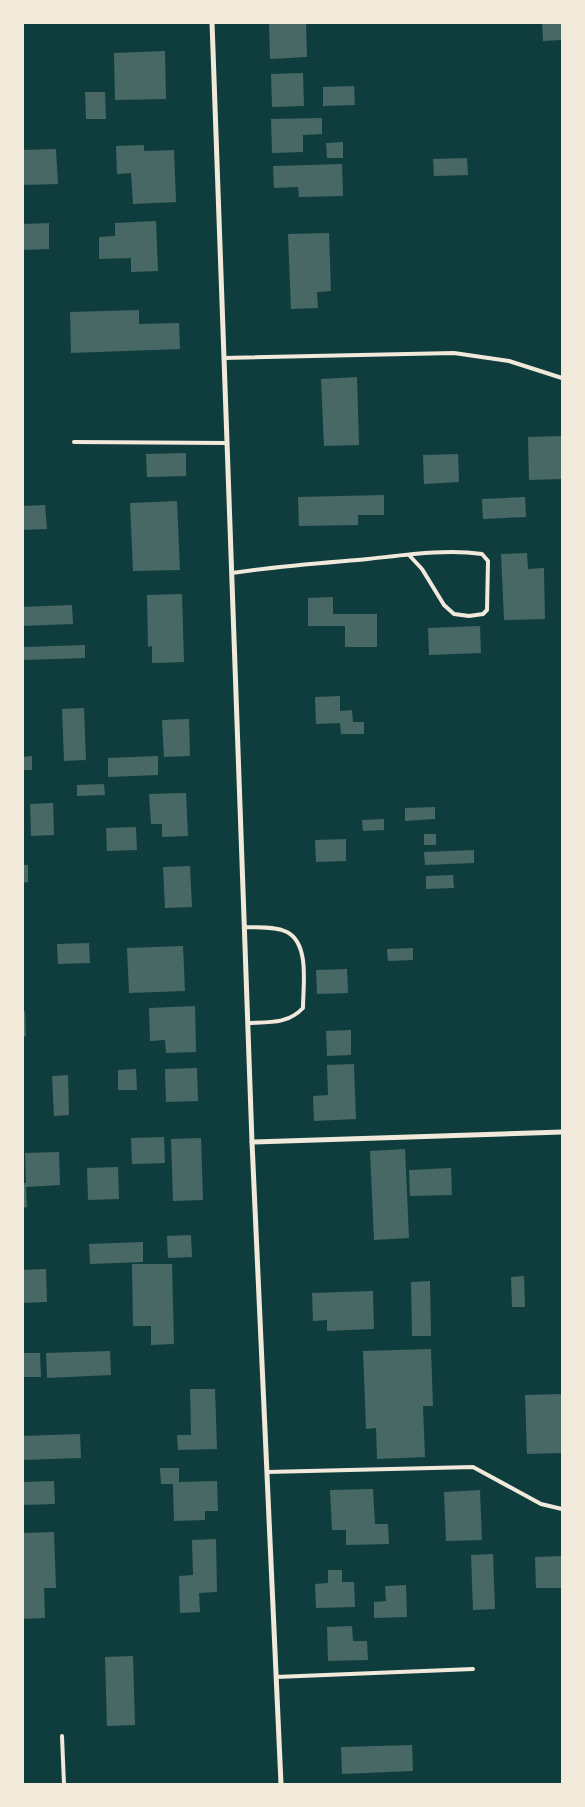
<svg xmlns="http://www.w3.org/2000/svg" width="585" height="1807" font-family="'DM Sans',sans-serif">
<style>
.building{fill:#486865}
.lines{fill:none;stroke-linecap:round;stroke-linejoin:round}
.service{stroke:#f1e9da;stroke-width:4}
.minor{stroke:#f1e9da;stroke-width:5}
</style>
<rect width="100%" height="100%" fill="#0f3d3e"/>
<g class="building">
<polygon points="269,22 306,22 307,57 270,59"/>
<polygon points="542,22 562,22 562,40 543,41"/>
<polygon points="165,51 166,99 115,100 114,53"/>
<polygon points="303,73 304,106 272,107 271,74"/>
<polygon points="354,86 355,105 323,106 323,87"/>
<polygon points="85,92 105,92 106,119 86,119"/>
<polygon points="322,118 322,134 303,135 303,152 272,153 271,119"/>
<polygon points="343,142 343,158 327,158 326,143"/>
<polygon points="144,145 144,151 174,150 176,202 133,204 131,173 117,174 116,146"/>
<polygon points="56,149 58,184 22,185 22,150"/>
<polygon points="467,158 468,175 434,176 433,159"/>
<polygon points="342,164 343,196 299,197 298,187 274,188 273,166"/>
<polygon points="156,221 158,271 131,272 131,258 99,259 99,237 115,236 115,223"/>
<polygon points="49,223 49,249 22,250 22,224"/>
<polygon points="329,233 331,291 317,292 318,308 291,309 288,234"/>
<polygon points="139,310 139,324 179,323 180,349 71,353 70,312"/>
<polygon points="357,377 359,445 324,446 321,379"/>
<polygon points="562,436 562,479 529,480 528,437"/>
<polygon points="186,453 186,476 147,477 146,454"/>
<polygon points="458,454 459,482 424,484 423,455"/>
<polygon points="384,495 384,515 358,515 358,525 299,526 298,497"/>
<polygon points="525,497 526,517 483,519 482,499"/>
<polygon points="177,501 180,570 133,571 130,503"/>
<polygon points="45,505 47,529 22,530 22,506"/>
<polygon points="527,553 528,569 544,568 545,619 504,620 501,554"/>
<polygon points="182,594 184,662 152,663 152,646 148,647 147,595"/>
<polygon points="333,597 333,614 377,614 377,647 345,647 345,626 308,626 308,598"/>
<polygon points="72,605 73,624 22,626 22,607"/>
<polygon points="480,626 481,653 429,655 428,628"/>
<polygon points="85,645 85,658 24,660 24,647"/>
<polygon points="340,696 340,711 352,710 353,722 364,722 364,734 341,734 340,723 316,724 315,697"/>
<polygon points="84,708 86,760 64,761 62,709"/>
<polygon points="189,719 190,756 164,757 162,720"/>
<polygon points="32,756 32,770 22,770 22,757"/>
<polygon points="158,756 158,775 108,777 108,758"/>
<polygon points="104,784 105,795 77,796 77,785"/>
<polygon points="186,793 188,836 162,837 162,824 151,824 149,794"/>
<polygon points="53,803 54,835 31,836 30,804"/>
<polygon points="435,807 435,819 405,821 405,808"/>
<polygon points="384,819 384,830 363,831 362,820"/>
<polygon points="136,827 137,850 107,851 106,828"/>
<rect x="424" y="834" width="12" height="11"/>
<polygon points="346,839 346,861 316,862 315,840"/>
<polygon points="474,850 474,863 425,865 424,852"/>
<polygon points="22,865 28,865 28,882 22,883"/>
<polygon points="190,866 192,907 165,908 163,867"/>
<polygon points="453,875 454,888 426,889 426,876"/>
<polygon points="89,943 90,963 58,964 57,944"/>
<polygon points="183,946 185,991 129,993 127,948"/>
<polygon points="413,948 413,960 388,961 387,949"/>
<polygon points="347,969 348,993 317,994 316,970"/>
<polygon points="195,1006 196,1052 166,1053 165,1040 150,1041 149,1008"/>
<polygon points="25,1011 26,1036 22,1037 22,1012"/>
<polygon points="351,1030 351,1055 327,1056 326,1031"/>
<polygon points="354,1064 356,1119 314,1121 313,1096 328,1095 327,1065"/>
<polygon points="197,1068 198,1101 166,1102 165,1069"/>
<polygon points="136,1069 137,1090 118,1090 118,1070"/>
<polygon points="68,1075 69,1115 54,1116 52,1076"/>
<polygon points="164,1137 165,1163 132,1164 131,1138"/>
<polygon points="201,1138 203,1200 173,1201 171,1139"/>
<polygon points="405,1149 409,1238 374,1240 370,1151"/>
<polygon points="59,1152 60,1185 26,1187 27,1207 22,1208 22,1183 26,1183 25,1153"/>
<polygon points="118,1167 119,1199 88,1200 87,1168"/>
<polygon points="451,1168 452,1195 410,1196 409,1170"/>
<polygon points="191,1235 192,1257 168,1258 167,1236"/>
<polygon points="143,1242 143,1262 90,1264 89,1244"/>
<polygon points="132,1264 172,1264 174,1344 151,1345 151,1326 133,1326"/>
<polygon points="46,1269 47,1302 22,1303 22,1270"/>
<polygon points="524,1276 525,1307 512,1307 511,1277"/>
<polygon points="430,1281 431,1336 412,1336 411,1282"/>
<polygon points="373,1291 374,1329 327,1331 327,1320 313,1321 312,1293"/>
<polygon points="431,1349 433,1406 423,1406 425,1457 377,1459 376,1428 366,1429 363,1351"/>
<polygon points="110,1351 111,1375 47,1378 46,1353"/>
<polygon points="22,1353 40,1353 41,1377 22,1377"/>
<polygon points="190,1389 215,1389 217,1449 178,1450 177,1435 191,1435"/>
<polygon points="562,1394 562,1453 527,1454 525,1395"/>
<polygon points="80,1434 81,1458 22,1460 22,1436"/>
<polygon points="160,1468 179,1468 179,1482 217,1481 218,1511 205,1511 205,1520 174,1521 173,1484 161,1484"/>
<polygon points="54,1481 55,1504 22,1505 22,1482"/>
<polygon points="373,1489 375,1524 388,1524 389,1544 346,1545 346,1530 332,1530 330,1490"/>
<polygon points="480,1490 482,1540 446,1541 444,1492"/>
<polygon points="54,1532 56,1588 44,1588 45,1618 22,1619 22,1533"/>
<polygon points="216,1539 217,1592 199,1593 200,1612 180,1613 179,1576 193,1575 192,1540"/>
<polygon points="493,1554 495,1609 473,1610 471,1555"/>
<polygon points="562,1556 562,1588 536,1588 535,1557"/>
<polygon points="328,1570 342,1570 342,1582 354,1582 355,1607 316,1608 315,1584 328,1583"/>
<polygon points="406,1585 407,1617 374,1618 374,1602 386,1601 385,1586"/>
<polygon points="352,1626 353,1641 367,1641 368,1660 328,1661 327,1627"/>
<polygon points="133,1656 135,1725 107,1726 105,1657"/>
<polygon points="412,1745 413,1771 342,1774 341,1747"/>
</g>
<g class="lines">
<g class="service">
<polyline points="224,358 454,353 509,361 562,378"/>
<polyline points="74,442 227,443"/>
<path d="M232,573C277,566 322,563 368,559C406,555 445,549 482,554L488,561L487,610L483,614L469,616L454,614L444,605L422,569L409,555"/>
<path d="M244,927C258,928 274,926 287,932C310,944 303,986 303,1008C288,1024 269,1022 248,1023"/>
<polyline points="267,1472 473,1467 541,1504 562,1509"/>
<polyline points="276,1677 473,1669"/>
<polyline points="62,1736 64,1784"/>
</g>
<g class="minor">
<polyline points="212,22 252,1142 281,1784"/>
<polyline points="252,1142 562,1132"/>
</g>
</g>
<rect width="585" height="1807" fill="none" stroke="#f1e9da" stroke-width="48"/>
</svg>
